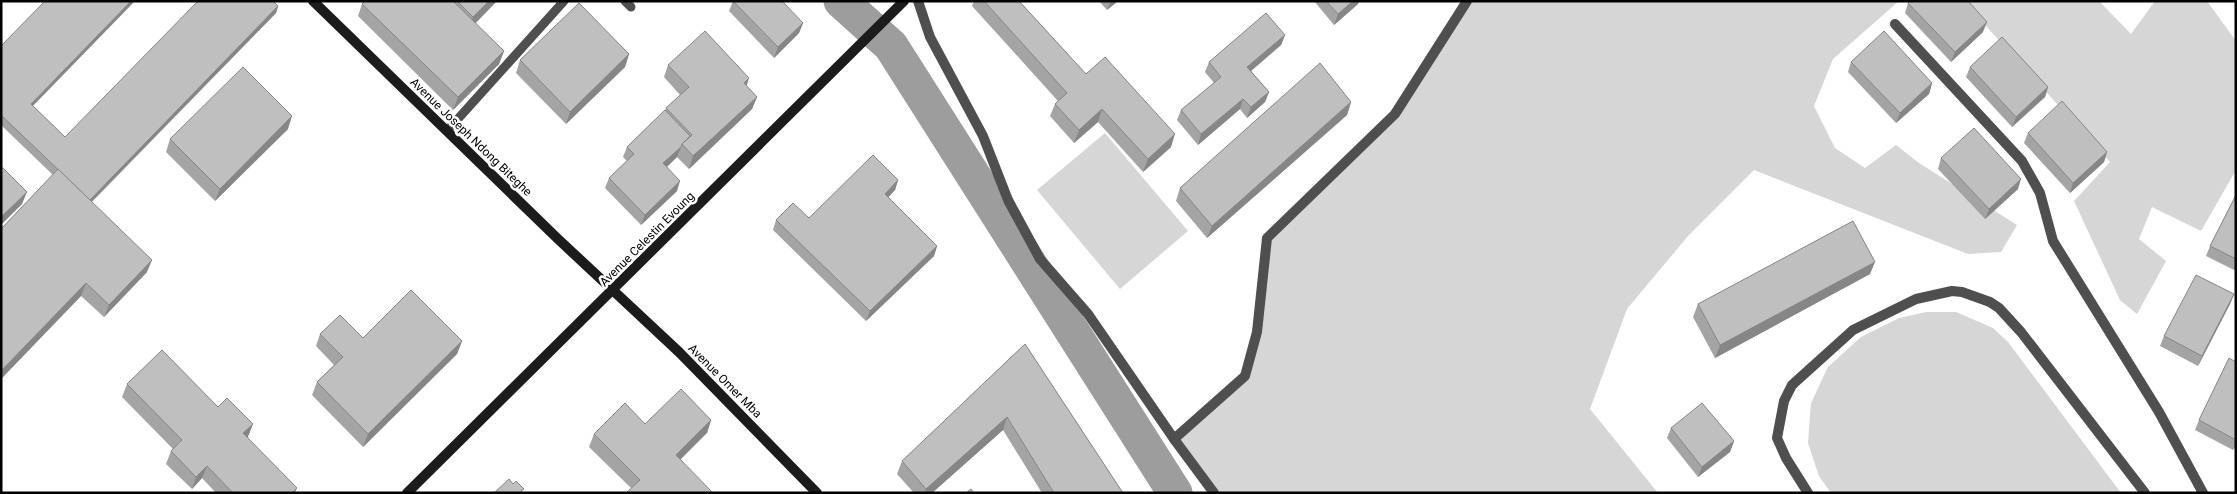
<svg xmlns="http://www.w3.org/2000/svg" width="2237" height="494" font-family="Roboto,sans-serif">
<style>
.green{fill:#d6d6d6}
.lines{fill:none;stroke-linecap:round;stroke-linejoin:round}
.river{stroke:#9d9d9d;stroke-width:35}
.lane{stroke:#4f4f4f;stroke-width:9}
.street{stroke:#4f4f4f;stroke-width:10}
.secondary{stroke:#1c1c1c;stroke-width:10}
.wall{fill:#a4a4a4}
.shaded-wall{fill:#868686}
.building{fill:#bfbfbf;stroke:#868686}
.labels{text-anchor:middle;stroke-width:5;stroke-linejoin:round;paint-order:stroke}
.street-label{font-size:12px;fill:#000;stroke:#fff}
</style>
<rect width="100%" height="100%" fill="#fff"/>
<g class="green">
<polygon points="1467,1 1899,1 1833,59 1814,106 1835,148 1865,168 1896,145 1919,163 2017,225 2001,252 1968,254 1754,170 1688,236 1627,309 1590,409 1658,493 1214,493 1174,439 1245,376 1267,238 1395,114"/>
<polygon points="1963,1 2099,1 2131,34 2155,1 2207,1 2236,41 2236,170 2201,231 2152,207 2139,239 2166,261 2137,314 2120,300 2074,201 2110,162"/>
<polygon points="1105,133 1188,231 1120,289 1037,190"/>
<polygon points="1926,312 1956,312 1993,328 2008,342 2121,493 1831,493 1819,476 1808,443 1811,403 1828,367 1861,337 1899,318"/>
</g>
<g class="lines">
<polyline class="river" points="841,1 891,46 1175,493"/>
<g class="lane">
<polyline points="625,1 631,7"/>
<polyline points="447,131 564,1"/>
</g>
<g class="street">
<polyline points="918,1 930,37 983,136 1008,200 1040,259 1088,314 1174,439 1214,493"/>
<polyline points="1895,24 2022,161 2040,193 2053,241 2159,412 2203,493"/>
<polyline points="1174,439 1245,376 1257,332 1267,238 1395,114 1467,1"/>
<polyline points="1808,493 1786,458 1777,438 1784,401 1792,385 1853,330 1916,299 1952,291 1962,292 1990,302 1999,308 2021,332 2145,493"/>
</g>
<g class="secondary">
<polyline points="313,1 558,239 679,352 817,493"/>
<polyline points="407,493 904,1"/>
</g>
</g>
<g class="wall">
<polygon points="365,1 497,1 475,23 504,51 499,64 453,110 358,16 362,4"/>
<polygon points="733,1 803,23 799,33 774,58 729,11"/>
<polygon points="974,1 1019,1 1086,74 1171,147 1143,172 1098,122 1074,143 1050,116 1055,104 1058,101 972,6"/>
<polygon points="1099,1 1118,1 1107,10"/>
<polygon points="1314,1 1359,1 1358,4 1334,25"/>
<polygon points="1908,3 1983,32 1951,62 1905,13"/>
<polygon points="278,6 276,13 92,202 147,272 104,317 81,296 1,379 1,229 53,175 1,125 1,46 33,106 65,137"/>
<polygon points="1285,35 1281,45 1251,71 1269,92 1265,102 1247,118 1240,109 1198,145 1177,120 1181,110 1214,83 1205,72 1209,62"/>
<polygon points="629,54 625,67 566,124 516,73 520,60"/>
<polygon points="1851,62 1932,83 1929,94 1896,123 1848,72"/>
<polygon points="668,65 746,85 757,97 752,109 689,169 677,157 667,167 677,191 641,225 605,188 609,178 627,161 623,157 627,147 665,110 666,108 680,95 664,77"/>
<polygon points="1970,67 2048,87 2045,97 2012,127 1966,77"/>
<polygon points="1351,102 1347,115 1207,238 1176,201 1180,188"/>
<polygon points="288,129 215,201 166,152 170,139"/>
<polygon points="2028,133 2107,152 2104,162 2070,193 2024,143"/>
<polygon points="1941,158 2018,189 1985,219 1938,169"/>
<polygon points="898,180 895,190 888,197 937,246 934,256 866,321 773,230 776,220 809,218"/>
<polygon points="2236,195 2236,271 2206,256 2210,246"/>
<polygon points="1870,274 1715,358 1693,317 1698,304"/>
<polygon points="2234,294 2230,304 2198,366 2160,346 2164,336"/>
<polygon points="320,334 363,338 462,341 457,354 363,447 312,395 317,382 334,365 316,346"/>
<polygon points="1025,344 1123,493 1042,493 1003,430 932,493 914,493 897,474 902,461"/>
<polygon points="2236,362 2236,446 2233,450 2195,430 2199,420"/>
<polygon points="127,384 218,407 248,437 247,438 297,488 295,493 216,493 202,478 192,489 166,464 171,451 173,449 122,397"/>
<polygon points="711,420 707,433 631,488 589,447 594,434 645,424"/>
<polygon points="1671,428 1734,441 1730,452 1698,477 1667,438"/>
</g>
<g class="shaded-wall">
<polygon points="131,1 135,1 28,111 31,104"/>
<polygon points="489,1 497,1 469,30 473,17"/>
<polygon points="1111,1 1118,1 1107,10"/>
<polygon points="1353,1 1359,1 1358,4 1334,25 1338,14"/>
<polygon points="278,6 276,13 86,207 89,200"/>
<polygon points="1987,22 1983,32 1951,62 1955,52"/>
<polygon points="803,23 799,33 774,58 778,47"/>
<polygon points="1285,35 1281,45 1244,77 1247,67"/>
<polygon points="504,51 499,64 453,110 458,97"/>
<polygon points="629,54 625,67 566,124 570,112"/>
<polygon points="749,78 745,91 744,83"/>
<polygon points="1932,83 1929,94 1896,123 1900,113"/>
<polygon points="2048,87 2045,97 2012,127 2016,117"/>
<polygon points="1269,92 1265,102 1247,118 1251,107"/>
<polygon points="757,97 752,109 689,169 693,156"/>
<polygon points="1243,99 1240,109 1198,145 1201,134"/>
<polygon points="1351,102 1347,115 1207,238 1212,226"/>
<polygon points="1102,109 1098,122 1074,143 1079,130"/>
<polygon points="292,116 288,129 215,201 220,189"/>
<polygon points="1175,134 1171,147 1143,172 1148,159"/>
<polygon points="681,147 677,157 659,174 663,163"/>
<polygon points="2107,152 2104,162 2070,193 2073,183"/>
<polygon points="2021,179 2018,189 1985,219 1989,209"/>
<polygon points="898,180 895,190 882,204 885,194"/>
<polygon points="680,181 677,191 641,225 645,215"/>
<polygon points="27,192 22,204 1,225 1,217"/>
<polygon points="937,246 934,256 866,321 870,311"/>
<polygon points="152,260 147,272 104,317 109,305"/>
<polygon points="1875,262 1870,274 1715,358 1720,345"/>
<polygon points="86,283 81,296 1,379 1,371"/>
<polygon points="2234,294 2230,304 2198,366 2202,356"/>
<polygon points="462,341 457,354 363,447 368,434"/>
<polygon points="1007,417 1003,430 932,493 925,493 926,489"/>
<polygon points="711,420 707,433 672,468 676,455"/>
<polygon points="253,424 248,437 238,446 243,433"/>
<polygon points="1734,441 1730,452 1698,477 1702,467"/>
<polygon points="207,466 202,478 192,489 196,477"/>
</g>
<g class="building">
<polygon points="45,1 131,1 31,104 65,137 198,1 273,1 278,6 90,200 1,115 1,46"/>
<polygon points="365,1 453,1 504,51 458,97 362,4"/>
<polygon points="457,1 489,1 473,17"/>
<polygon points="733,1 782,1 803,23 778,47"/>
<polygon points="984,1 1019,1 1086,74 1105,57 1175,134 1148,159 1102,109 1079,130 1055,104 1067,93"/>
<polygon points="1326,1 1353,1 1338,14"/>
<polygon points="1910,1 1968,1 1987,22 1955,52 1908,3"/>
<polygon points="579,3 629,54 570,112 520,60"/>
<polygon points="1266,13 1285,35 1247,67 1269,92 1251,107 1243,99 1201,134 1181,110 1221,77 1209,62"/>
<polygon points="705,31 749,78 744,83 757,97 693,156 682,144 692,135 666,108 689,87 668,65"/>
<polygon points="1884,31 1932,83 1900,113 1851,62"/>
<polygon points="2002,37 2048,87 2016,117 1970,67"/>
<polygon points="1320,63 1351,102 1212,226 1180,188"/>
<polygon points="243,67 292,116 220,189 170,139"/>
<polygon points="2062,101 2107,152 2073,183 2028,133"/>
<polygon points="665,110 690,136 682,144 681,147 663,163 680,181 645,215 609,178 634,154 627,147"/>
<polygon points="1974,128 2021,179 1989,209 1941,158"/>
<polygon points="873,155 898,180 885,194 937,246 870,311 776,220 793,203 809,218"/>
<polygon points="1,166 27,192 1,217"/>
<polygon points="58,169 152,260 109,305 86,283 1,371 1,229"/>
<polygon points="2236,195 2236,259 2210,246"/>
<polygon points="1853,221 1875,262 1720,345 1698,304"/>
<polygon points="2196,275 2234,294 2202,356 2164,336"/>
<polygon points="411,290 462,341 368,434 317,382 343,357 320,334 340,315 363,338"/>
<polygon points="1025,344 1123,493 1054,493 1007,417 926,489 902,461"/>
<polygon points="162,350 218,407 227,398 253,424 243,433 297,488 292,493 233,493 207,466 196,477 171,451 182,440 127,384"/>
<polygon points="2229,358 2236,362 2236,440 2199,420"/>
<polygon points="681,389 711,420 676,455 713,493 626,493 640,480 594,434 625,403 645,424"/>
<polygon points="1702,403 1734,441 1702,467 1671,428"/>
<polygon points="509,479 513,484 516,481 524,489 521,491 522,493 494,493"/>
<polygon points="971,489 974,493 966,493"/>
</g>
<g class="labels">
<g class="street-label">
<text transform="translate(471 137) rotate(44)" y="4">Avenue Joseph Ndong Biteghe</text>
<text transform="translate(647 239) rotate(-45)" y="4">Avenue Celestin Evoung</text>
<text transform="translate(725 381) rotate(45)" y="4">Avenue Omer Mba</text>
</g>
</g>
<rect width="2237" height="494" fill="none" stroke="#000000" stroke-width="5"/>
</svg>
